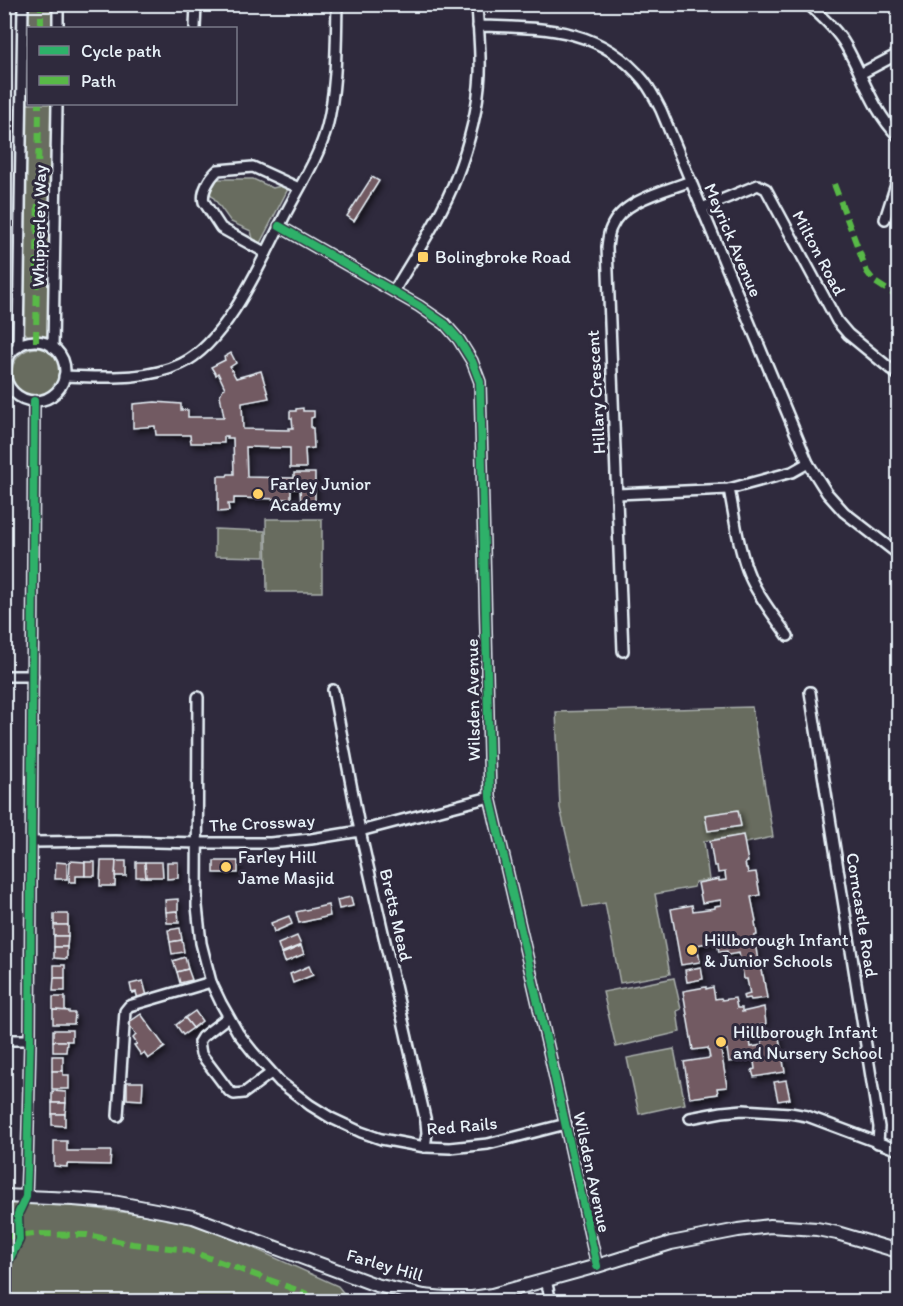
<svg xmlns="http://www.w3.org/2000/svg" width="903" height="1306" font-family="Itim,sans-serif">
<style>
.green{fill:#686c5e;stroke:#a8aeab;stroke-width:1.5}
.building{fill:#725a62;stroke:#e8f1f8;stroke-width:1.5;filter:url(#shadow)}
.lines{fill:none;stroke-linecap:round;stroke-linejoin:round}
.minor-casing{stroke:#e8f1f8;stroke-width:14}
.secondary-casing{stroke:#e8f1f8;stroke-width:16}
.minor{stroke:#2f2a3d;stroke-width:9}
.secondary{stroke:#2f2a3d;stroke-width:12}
.quiet{stroke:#58b947;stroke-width:6;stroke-dasharray:12 6;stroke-linecap:butt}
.cycleway-casing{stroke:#2f2a3d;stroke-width:11}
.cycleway{stroke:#2db169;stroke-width:8}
.poi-dot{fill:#ffd166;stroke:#2f2a3d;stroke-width:2}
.labels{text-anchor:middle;stroke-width:6;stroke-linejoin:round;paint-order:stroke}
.street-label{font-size:18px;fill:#e8f1f8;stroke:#2f2a3d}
.poi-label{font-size:18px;fill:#e8f1f8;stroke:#2f2a3d;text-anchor:start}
</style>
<defs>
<filter id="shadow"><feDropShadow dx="2.5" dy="4" stdDeviation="3" flood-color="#0009"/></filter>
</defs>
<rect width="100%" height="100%" fill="#2f2a3d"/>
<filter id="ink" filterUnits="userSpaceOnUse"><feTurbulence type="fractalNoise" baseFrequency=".0167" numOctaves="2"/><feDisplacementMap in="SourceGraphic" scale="12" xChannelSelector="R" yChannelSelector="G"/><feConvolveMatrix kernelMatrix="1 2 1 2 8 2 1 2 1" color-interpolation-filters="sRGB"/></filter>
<g filter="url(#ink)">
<g class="green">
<polygon points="27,5 56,5 55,28 28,28 28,104 55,104 50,335 46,336 28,336 22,330"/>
<polygon points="214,179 253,179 273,188 285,185 289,187 259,245 254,243 251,231 231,222 208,190"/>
<circle cx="37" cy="373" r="25"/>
<polygon points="266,519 322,519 322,592 267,592"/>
<polygon points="215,529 265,531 265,557 215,556"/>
<polygon points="752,707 773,837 745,843 743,835 704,841 709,880 695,882 694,887 655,894 670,974 620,983 605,903 583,907 560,808 556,712"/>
<polygon points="674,978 681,1009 677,1011 680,1032 616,1047 603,992"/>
<polygon points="674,1049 685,1104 639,1114 627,1058"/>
<polygon points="5,1199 28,1200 193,1221 338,1286 350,1301 5,1302"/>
</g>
<g class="building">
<polygon points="372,177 379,181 354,221 347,216"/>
<polygon points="231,353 236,363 230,367 236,378 261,371 269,398 242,403 243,429 289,430 289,428 293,428 292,418 290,418 290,411 296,411 296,409 303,408 303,411 314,411 314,417 311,418 311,428 313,428 314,448 305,449 306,468 290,468 290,448 246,447 247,477 294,478 294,473 315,473 315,505 301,505 300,489 291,489 291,499 234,498 234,504 228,504 229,511 218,512 218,476 227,476 228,474 234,474 233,438 227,438 227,436 224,436 224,443 191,443 190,435 156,435 155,426 133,428 133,404 155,402 181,404 181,410 188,410 188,417 224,417 220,395 223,389 225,388 218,373 216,375 211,367 225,360 224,357"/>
<polygon points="738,810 741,826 708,831 705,815"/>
<polygon points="743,835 748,862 745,863 746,868 747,868 748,873 756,872 760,895 751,897 756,921 755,922 757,935 754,936 759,967 760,966 762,975 763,975 767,998 751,1000 750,998 744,999 743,996 750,994 747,979 744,979 739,953 728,955 727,951 719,952 717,941 697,945 700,962 681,965 671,909 692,905 693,911 715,908 715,906 721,905 721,900 702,903 698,883 719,879 719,881 726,880 725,872 718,873 717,866 714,866 710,841"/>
<polygon points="70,861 85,862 85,876 76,876 76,882 69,882"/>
<polygon points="101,861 116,861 115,886 100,886"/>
<polygon points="116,861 126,861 126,876 115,876"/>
<rect x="214" y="861" width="24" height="12"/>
<polygon points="56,862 67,863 67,879 55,879"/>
<rect x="85" y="862" width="10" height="14"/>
<polygon points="136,862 145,862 146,877 136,877"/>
<polygon points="145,862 162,862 163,877 146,877"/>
<polygon points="167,862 178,862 178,878 167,879"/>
<polygon points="351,897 353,906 339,909 337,900"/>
<polygon points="178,899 178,911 166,912 165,900"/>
<polygon points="328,905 330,916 299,923 296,912"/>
<polygon points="178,911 179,923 167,923 166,912"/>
<rect x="54" y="914" width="14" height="11"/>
<polygon points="289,916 292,924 274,932 271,923"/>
<rect x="54" y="925" width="14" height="11"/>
<polygon points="180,928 182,940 170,942 168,930"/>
<polygon points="54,936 68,936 67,947 54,947"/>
<polygon points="297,936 301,945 281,953 278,944"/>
<polygon points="182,940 184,952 172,954 170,942"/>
<polygon points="301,946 304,954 285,962 282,954"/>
<polygon points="54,947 67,947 67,959 54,958"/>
<polygon points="185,957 188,969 177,972 173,961"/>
<rect x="54" y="965" width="11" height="13"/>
<polygon points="309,966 313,975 293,983 290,974"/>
<polygon points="701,967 703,979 687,982 685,970"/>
<polygon points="188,969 192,980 180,983 177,972"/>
<polygon points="54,978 65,978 65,991 53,991"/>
<polygon points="143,981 147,996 138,999 136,992 132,993 130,984"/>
<polygon points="706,987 706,989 713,987 715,999 721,998 722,1000 735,998 737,1008 742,1008 742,1012 764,1007 766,1024 757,1026 758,1033 749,1034 751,1047 762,1045 762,1040 768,1039 767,1034 778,1032 785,1072 754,1077 752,1070 755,1069 754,1061 759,1060 758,1056 750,1057 750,1059 729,1062 727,1049 721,1050 727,1087 717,1088 718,1094 690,1098 684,1062 710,1058 708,1048 693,1050 683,991"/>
<polygon points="53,997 65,997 65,1011 53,1010"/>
<polygon points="53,1010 69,1011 69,1013 75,1013 74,1024 53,1024"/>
<polygon points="195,1011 202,1021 193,1028 185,1018"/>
<polygon points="141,1014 165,1047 148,1059 144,1053 141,1055 134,1045 137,1044 133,1038 136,1035 128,1023"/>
<polygon points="185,1018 193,1028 183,1035 176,1025"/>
<rect x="53" y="1030" width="19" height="11"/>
<polygon points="53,1041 67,1041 66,1052 53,1052"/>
<rect x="52" y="1056" width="11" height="15"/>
<polygon points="52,1071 63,1071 63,1075 69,1075 69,1089 52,1089"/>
<polygon points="786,1080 790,1099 778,1101 774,1082"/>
<polygon points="127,1082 143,1082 142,1100 127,1099"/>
<polygon points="52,1091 66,1092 66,1103 52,1103"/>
<polygon points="52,1103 66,1103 65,1114 52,1114"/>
<polygon points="52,1114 65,1114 65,1126 52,1125"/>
<polygon points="54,1141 67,1141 67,1151 111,1151 110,1165 67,1164 67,1167 54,1166"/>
</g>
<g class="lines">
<g class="minor-casing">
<g id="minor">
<path d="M808,4C822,17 837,30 846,46C863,76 873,111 898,136"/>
<path d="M478,26C544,28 599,26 644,81C651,90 656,100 661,110L808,463L827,493L844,512L898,554"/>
<polyline points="58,28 58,4"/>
<polyline points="195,28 196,4"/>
<polyline points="860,74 898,54"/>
<polyline points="702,208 758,185 766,189 837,321 848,334 898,375"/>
<polyline points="885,219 898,178"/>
<polyline points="279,226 419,306 445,324 459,340 472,361 480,382 490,797 549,1051 597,1266"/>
<path d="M266,253L221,228L204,202C201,192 210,177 218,170L253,167L299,188"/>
<path d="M394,291C415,255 441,217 456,178C469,145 478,109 480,74C481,51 478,27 477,4"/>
<circle cx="35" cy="371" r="30"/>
<polyline points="18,347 23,4"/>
<polyline points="53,348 57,104"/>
<path d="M64,376C103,377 145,381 181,364C227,343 263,258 286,213C300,186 319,157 327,127C337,87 336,45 337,4"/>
<path d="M729,489C735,518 738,549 750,577C759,598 775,617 788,636"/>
<polyline points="617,494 729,489 792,472 808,463"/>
<path d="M623,651L607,247C608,241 608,234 611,228C622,200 665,191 691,181"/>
<polyline points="4,676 33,676"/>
<polyline points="333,690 360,831 426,1122 427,1133 425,1147"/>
<polyline points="810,692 879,1127 878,1143"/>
<polyline points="198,697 197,906 201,943 211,982 221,1003 238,1033 253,1052 280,1082 310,1105 331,1118 361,1132 381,1139 425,1147 450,1148 488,1144 566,1124"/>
<polyline points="32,842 115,841 198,843 270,843 311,839 360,831 490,797"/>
<polyline points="228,1017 202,1037 199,1042 201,1054 229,1091 234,1094 244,1093 271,1073"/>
<polyline points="4,1040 30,1040"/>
<polyline points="118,1116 125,1011 129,1006 211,982"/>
<polyline points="690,1118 722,1112 743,1110 790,1113 807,1116 898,1150"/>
<polyline points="26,1197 27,1170 30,1040 34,401"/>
<polyline points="546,1280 551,1302"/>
</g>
</g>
<g class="secondary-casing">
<polyline id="secondary" points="4,1196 73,1199 113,1202 193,1217 376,1285 424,1296 445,1298 472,1298 492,1295 597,1266 671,1243 738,1230 770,1226 817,1229 837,1233 898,1251"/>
</g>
<use href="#minor" class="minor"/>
<use href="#secondary" class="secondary"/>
<g class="quiet">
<polyline points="41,28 41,4"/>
<polyline points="834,184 867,272 875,282 898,297"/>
<polyline points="36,342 39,104"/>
<polyline points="4,1237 35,1234 87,1235 133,1244 187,1250 305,1293 316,1302"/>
</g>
<g class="cycleway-casing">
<g id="cycleway">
<polyline points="279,226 419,306 445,324 459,340 472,361 480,382 490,797 549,1051 597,1266"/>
<polyline points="4,1272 6,1266 19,1240 18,1214 26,1197 27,1170 30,1040 34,401"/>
</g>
</g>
<use href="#cycleway" class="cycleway"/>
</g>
</g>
<g class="poi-dot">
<rect x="417" y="251" width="12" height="12" rx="3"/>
<circle cx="258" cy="494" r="6"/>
<circle cx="226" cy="867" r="6"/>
<circle cx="692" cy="950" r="6"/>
<circle cx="721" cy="1042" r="6"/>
</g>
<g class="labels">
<g class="street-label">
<text transform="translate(39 226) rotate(-89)" y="6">Whipperley Way</text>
<text transform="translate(733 240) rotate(67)" y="6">Meyrick Avenue</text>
<text transform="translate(819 253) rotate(62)" y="6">Milton Road</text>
<text transform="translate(596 392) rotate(-93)" y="6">Hillary Crescent</text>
<text transform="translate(473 700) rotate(-91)" y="6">Wilsden Avenue</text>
<text transform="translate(262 823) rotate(-3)" y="6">The Crossway</text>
<text transform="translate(396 915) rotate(77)" y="6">Bretts Mead</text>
<text transform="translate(862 915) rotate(81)" y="6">Corncastle Road</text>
<text transform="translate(462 1126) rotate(-5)" y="6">Red Rails</text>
<text transform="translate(592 1172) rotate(78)" y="6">Wilsden Avenue</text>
<text transform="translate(385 1265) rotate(16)" y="6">Farley Hill</text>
</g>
<g class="poi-label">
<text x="435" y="263">Bolingbroke Road</text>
<text x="270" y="490">Farley Junior<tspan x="270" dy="21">Academy</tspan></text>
<text x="238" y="863">Farley Hill<tspan x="238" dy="21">Jame Masjid</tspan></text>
<text x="704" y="946">Hillborough Infant<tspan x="704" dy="21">&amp; Junior Schools</tspan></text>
<text x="733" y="1038">Hillborough Infant<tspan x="733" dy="21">and Nursery School</tspan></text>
</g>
</g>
<rect width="903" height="1306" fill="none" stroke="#2f2a3d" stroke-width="24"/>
<rect x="12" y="12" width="879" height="1282" fill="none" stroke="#e8f1f8" stroke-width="2" filter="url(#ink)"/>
<rect x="27" y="27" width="210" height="78" fill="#2f2a3d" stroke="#797a88" stroke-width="1.5"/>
<rect x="39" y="46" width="30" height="9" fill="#2db169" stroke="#797a88" stroke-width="1.5"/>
<text x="81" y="57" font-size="18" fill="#e8f1f8">Cycle path</text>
<rect x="39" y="76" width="30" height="9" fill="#58b947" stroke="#797a88" stroke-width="1.5"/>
<text x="81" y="87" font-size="18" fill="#e8f1f8">Path</text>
</svg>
